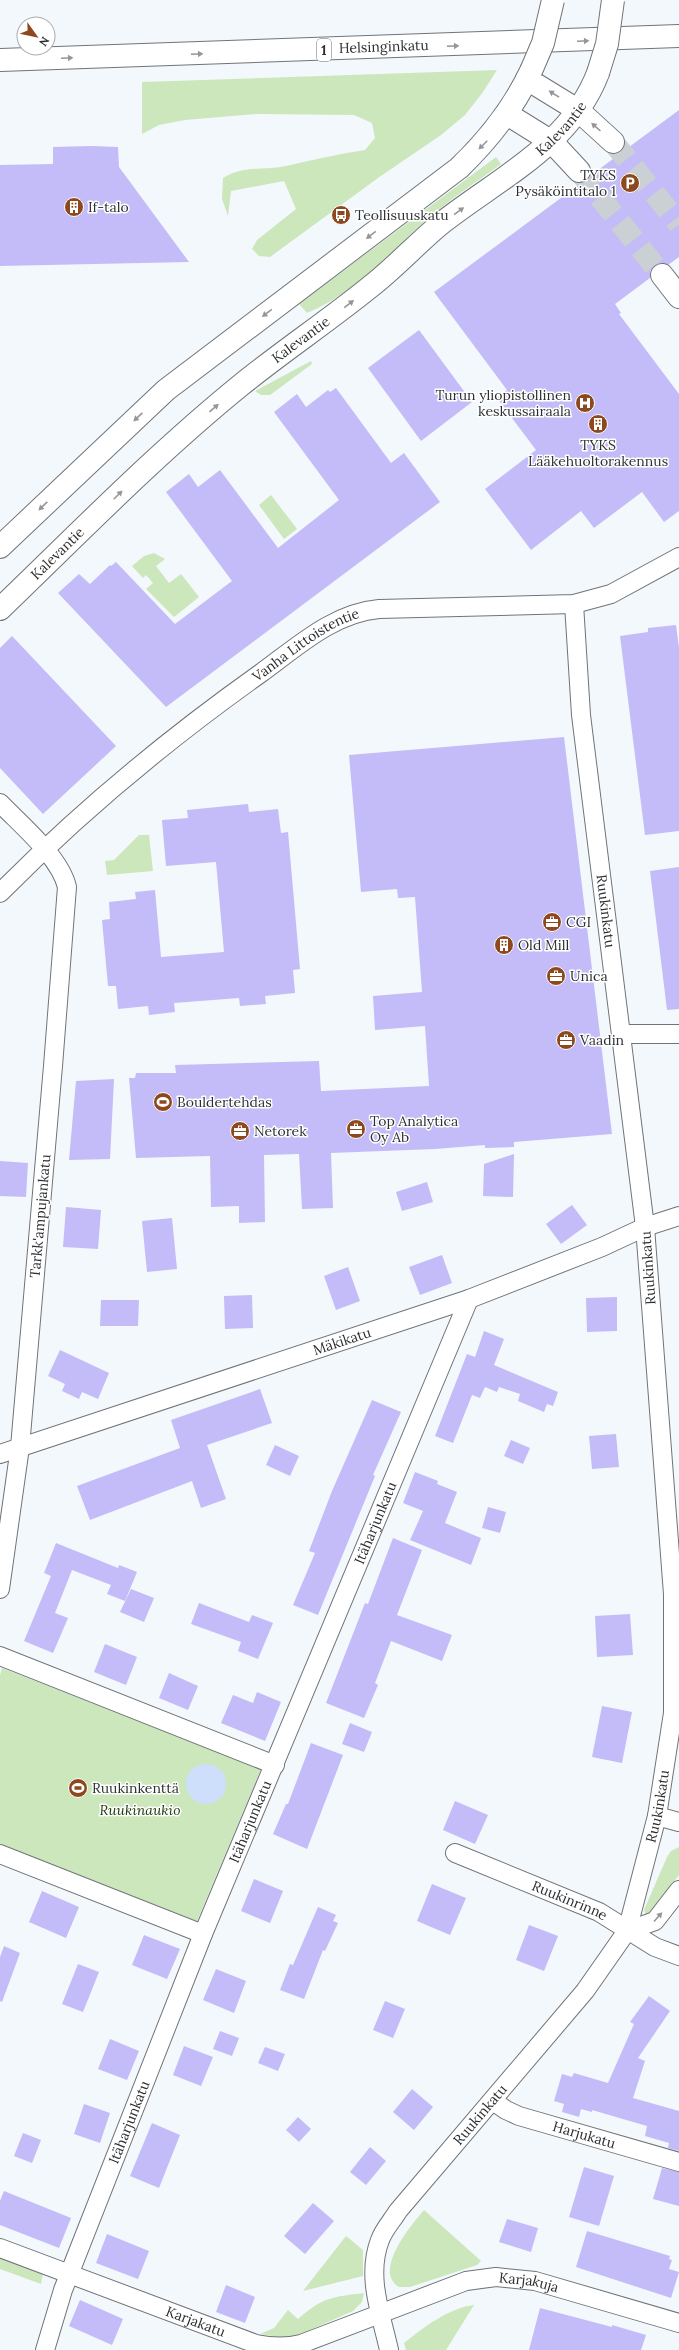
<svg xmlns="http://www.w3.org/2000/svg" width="679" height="2350" font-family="Lora,serif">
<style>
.green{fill:#cce7bb}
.water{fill:#cddffa}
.building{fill:#c3bcf8}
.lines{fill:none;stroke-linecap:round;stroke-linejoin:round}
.secondary-tunnel{stroke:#cbd0d4;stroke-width:22;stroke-dasharray:22 11;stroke-linecap:butt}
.street-casing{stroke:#707478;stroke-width:20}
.secondary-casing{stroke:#707478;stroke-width:24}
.highway-casing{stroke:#707478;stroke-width:24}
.street{stroke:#fff;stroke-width:18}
.secondary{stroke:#fff;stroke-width:22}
.highway{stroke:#fff;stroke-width:22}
.secondary-bridge-casing{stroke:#707478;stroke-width:24;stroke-linecap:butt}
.secondary-bridge{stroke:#fff;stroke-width:22}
.oneway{fill:#969698}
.labels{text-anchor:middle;stroke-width:3;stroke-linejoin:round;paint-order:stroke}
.shield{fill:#fff;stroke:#6b6d6e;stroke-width:1}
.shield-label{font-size:13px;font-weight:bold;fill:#2c2e30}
.street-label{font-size:14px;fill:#2c2e30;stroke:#fff}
.poi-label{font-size:14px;fill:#2c2e30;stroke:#fff;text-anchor:start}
.park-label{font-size:14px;font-style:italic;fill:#223c0b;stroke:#fff}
</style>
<rect width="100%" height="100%" fill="#f3f8fd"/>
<g class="green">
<path d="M497,70L483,92L465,115L441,135L378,178L270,257L259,256L252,249L257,240L296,209L284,181L231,191L228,216L222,199L223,178C245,165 262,171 286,166C312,160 339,154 365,150L375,138L372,123L354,115L257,114L185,120L159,125L142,134V82Z"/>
<path d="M496,157L501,164C476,183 448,200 425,221C389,254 353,294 307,313L299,304Z"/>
<polygon points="311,361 312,364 270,395 261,395 255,391"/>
<polygon points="271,495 297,529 284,539 259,505"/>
<polygon points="154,553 165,559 156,566 169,583 181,574 199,597 174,617 146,589 153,583 146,575 143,578 132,566 144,556"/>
<polygon points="139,835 149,835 153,871 107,875 105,861 114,860"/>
<polygon points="2,1668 261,1769 197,1921 0,1844 0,1675"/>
<polygon points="679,1847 679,1875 649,1915 646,1915 644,1910 667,1857 671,1851"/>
<path d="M424,2210L481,2261L477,2265L410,2287H399C372,2271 412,2224 424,2210Z"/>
<polygon points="346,2236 363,2250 363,2276 303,2291"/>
<polygon points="0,2258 43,2274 41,2284 0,2269"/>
<path d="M364,2293L362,2302L353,2311L303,2333L284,2338L260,2334L274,2328L288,2310L298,2319C323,2297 332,2297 364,2293Z"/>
<path d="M474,2305L446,2350H406L404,2343C424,2327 449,2308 474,2305Z"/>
</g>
<circle class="water" cx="206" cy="1784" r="20"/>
<g class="building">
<polygon points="679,110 679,257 668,265 661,263 655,265 650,271 650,278 615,304 621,313 619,314 679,394 679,511 664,522 642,492 594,528 581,511 531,550 485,489 536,450 497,398 507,390 434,292 581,183 587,180 590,176"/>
<polygon points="91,146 118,147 119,167 189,262 0,266 0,165 53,164 53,147"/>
<polygon points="419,330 472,402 421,441 368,368"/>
<polygon points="336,388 391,463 404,453 440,502 166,707 58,593 79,574 90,584 110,565 111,566 116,562 175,624 232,581 166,492 189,474 198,487 220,470 278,548 339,500 274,412 297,394 306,407 328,390 330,392"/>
<polygon points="676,625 679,648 679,831 645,835 620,636 648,632 648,628"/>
<polygon points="12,636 116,746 43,814 0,768 0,648"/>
<polygon points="564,737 612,1134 514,1142 514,1147 485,1148 485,1145 435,1149 331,1153 333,1208 302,1209 299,1154 264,1155 265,1222 239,1223 239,1206 211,1207 210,1156 136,1158 129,1078 135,1078 136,1073 176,1073 175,1065 319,1061 321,1091 429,1086 425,1026 375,1030 373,996 422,992 415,897 398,898 397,889 361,892 349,755"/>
<polygon points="248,804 249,812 278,809 281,833 288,832 300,969 293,970 295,993 265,996 266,1004 240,1006 239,998 174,1003 175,1012 149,1015 148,1006 118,1009 116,986 108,986 102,920 110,919 109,902 136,899 135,892 155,890 161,957 224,952 216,862 166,866 162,820 188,818 187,810"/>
<polygon points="679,867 679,1009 667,1010 650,871"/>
<polygon points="114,1079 110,1159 69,1160 76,1081"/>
<polygon points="514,1154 513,1197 483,1196 484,1164"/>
<polygon points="0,1161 28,1163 26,1197 0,1196"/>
<polygon points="427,1182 433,1202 402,1211 396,1192"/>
<polygon points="572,1205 587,1225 561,1244 546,1224"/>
<polygon points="66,1207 101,1210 98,1249 63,1247"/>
<polygon points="172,1218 177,1269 147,1272 142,1221"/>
<polygon points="442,1255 452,1283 420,1295 409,1267"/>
<polygon points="348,1267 360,1301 336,1310 324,1276"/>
<polygon points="252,1295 253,1328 225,1329 224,1296"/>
<polygon points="617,1297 617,1331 587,1332 586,1298"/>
<polygon points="101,1300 139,1300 138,1326 100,1326"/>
<polygon points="484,1331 504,1339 494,1365 558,1392 553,1406 547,1404 544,1412 518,1401 520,1394 499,1387 497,1392 485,1387 480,1398 472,1395 453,1443 435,1436 467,1354 475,1357"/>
<polygon points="60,1350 109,1373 98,1399 82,1392 79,1399 62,1391 65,1384 48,1376"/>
<polygon points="260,1389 272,1423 207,1445 226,1499 201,1508 192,1481 90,1520 77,1486 180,1448 171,1420"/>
<polygon points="372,1400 401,1412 373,1475 375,1476 318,1615 293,1605 315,1553 309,1551 332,1491"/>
<polygon points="616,1434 619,1467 592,1469 589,1436"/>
<polygon points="511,1440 530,1448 523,1464 504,1456"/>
<polygon points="275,1445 299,1456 290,1476 266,1465"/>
<polygon points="415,1472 438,1481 437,1484 457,1492 445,1523 481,1538 471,1565 410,1540 423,1511 403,1503"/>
<polygon points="488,1507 506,1512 500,1533 482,1528"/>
<polygon points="393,1538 422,1550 397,1615 452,1635 442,1661 391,1641 375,1683 378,1685 364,1718 326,1703 365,1603 368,1604"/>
<polygon points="56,1543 118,1568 119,1565 137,1572 125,1601 107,1594 111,1585 72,1570 55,1613 68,1618 53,1653 24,1641 51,1576 44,1573"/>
<polygon points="131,1589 154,1598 144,1622 120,1612"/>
<polygon points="199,1603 249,1622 252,1615 273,1623 258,1659 238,1651 241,1642 191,1624"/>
<polygon points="630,1614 633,1655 597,1657 595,1616"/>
<polygon points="105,1644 137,1657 126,1685 94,1672"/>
<polygon points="169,1673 198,1686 188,1710 159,1698"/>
<polygon points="257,1692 281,1702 265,1741 221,1723 233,1695 253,1703"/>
<polygon points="602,1706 632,1712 622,1763 592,1757"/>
<polygon points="350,1723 372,1732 364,1752 342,1744"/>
<polygon points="311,1743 343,1755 307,1849 273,1834 286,1804 288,1804"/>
<polygon points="455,1801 488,1815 475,1844 443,1830"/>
<polygon points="254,1879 283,1891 270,1923 241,1911"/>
<polygon points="432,1884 466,1898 450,1935 417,1921"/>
<polygon points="42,1891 79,1907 66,1938 29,1922"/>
<polygon points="318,1907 336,1915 333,1921 338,1923 325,1951 323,1950 304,1999 280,1990 290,1964 293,1965"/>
<polygon points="529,1925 558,1936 544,1971 516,1960"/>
<polygon points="144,1935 180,1949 167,1979 132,1965"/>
<polygon points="4,1946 20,1953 2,2002 0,2001 0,1957"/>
<polygon points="78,1964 99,1972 83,2012 62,2004"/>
<polygon points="216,1969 246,1981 234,2013 203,2000"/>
<polygon points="649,1996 670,2011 638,2058 645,2061 633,2098 679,2111 679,2151 668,2148 669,2143 645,2136 647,2126 592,2110 592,2112 581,2109 579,2117 562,2112 564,2104 554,2101 562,2074 572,2077 574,2073 608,2083 634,2024 630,2022"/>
<polygon points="385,2001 405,2009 393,2038 373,2030"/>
<polygon points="220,2031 239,2038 232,2056 213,2049"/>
<polygon points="110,2039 139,2051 127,2080 98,2069"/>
<polygon points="184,2046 213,2057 201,2086 173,2075"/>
<polygon points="265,2047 285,2054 278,2071 258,2063"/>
<polygon points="412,2089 433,2107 414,2130 393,2112"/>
<polygon points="84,2104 110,2113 100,2143 74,2134"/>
<polygon points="298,2117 311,2129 299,2142 286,2130"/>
<polygon points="152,2123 180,2135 159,2188 130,2176"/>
<polygon points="23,2133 41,2140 32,2163 14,2156"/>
<polygon points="370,2147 386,2161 366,2185 350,2172"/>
<polygon points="584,2167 614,2176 599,2226 569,2217"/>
<polygon points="662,2168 679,2172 679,2206 653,2199"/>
<polygon points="4,2191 71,2218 59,2248 0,2225 0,2201"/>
<polygon points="313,2203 334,2221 305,2254 284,2236"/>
<polygon points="507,2219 538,2228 531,2252 499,2242"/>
<polygon points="587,2231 670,2256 669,2259 672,2260 669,2269 679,2272 671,2298 576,2267"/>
<polygon points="107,2234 149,2251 138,2279 96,2263"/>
<polygon points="226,2285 255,2297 245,2323 216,2312"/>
<polygon points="80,2300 123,2319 112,2345 69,2326"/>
<polygon points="540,2308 612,2327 612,2325 646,2335 641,2350 529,2350"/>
</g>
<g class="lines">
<g class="secondary-tunnel">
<polyline points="613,142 679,224"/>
<polyline points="579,171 662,275"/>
</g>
<g class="street-casing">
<g id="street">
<path d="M0,803C21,825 60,857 67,887L53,1066L20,1447L0,1589"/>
<path id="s1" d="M0,893C80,812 168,739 261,673C297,647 333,613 379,609L574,604L611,594L679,557"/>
<polyline points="621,1034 679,1034"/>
<path id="s2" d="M0,1454L469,1299L602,1247L645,1227L679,1216"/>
<polyline points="0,1656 275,1765"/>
<polyline points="657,1816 679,1822"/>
<path id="s3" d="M455,1853L599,1912L655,1947L679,1956"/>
<polyline points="0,1854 203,1934"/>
<polyline points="627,1931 655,1921 679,1890"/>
<path id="s4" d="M493,2101L506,2110L519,2116L679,2162"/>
<path id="s5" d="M0,2248L256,2344C271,2347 286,2348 301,2344L466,2281L496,2277L535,2281L679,2323"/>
<path id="s6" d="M45,2350L63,2290L203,1934L469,1299"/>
<path id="s7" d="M389,2350C381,2314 366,2276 380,2240C384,2229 392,2221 398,2211L585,1991L627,1931L657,1816L673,1713V1594L645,1227L581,715L574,604"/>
</g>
</g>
<g class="secondary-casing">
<g id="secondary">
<polyline points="527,79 579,111 613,142"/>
<polyline points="507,114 552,142 579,171"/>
<polyline points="662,275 679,297"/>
<path d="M0,547L166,390L459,168C489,139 513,109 531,71"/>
<path id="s8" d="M0,609C79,533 156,454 241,385C283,351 328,321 370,287C396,267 418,242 443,222C501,177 571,144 598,73"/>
</g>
</g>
<g class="highway-casing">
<g id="highway">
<path id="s9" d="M0,60L679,36"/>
</g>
</g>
<use href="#street" class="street"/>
<use href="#secondary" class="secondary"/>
<use href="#highway" class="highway"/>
<g class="secondary-bridge-casing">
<g id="secondary-bridge">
<polyline points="531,71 543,43 553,0"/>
<polyline points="598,73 607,44 613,0"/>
</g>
</g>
<use href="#secondary-bridge" class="secondary-bridge"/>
</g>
<defs><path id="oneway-solid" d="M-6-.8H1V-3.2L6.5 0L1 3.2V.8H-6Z"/></defs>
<g class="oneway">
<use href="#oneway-solid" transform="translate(583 41) rotate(-2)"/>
<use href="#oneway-solid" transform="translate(453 46) rotate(-2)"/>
<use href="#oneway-solid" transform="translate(197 54) rotate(-2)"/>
<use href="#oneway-solid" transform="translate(67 58) rotate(-2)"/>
<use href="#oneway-solid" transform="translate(554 94) rotate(-148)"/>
<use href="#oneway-solid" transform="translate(596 127) rotate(-138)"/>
<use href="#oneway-solid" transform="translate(483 145) rotate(135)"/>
<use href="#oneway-solid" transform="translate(459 211) rotate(-36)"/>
<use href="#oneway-solid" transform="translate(371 235) rotate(143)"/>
<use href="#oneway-solid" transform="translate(349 304) rotate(-38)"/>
<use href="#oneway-solid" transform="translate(267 313) rotate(143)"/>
<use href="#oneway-solid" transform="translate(214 408) rotate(-41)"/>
<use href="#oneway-solid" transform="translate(138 417) rotate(137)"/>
<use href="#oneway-solid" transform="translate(118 495) rotate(-45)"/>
<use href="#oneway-solid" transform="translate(43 506) rotate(136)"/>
<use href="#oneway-solid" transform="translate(658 1917) rotate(-48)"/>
</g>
<defs>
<g id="parking-disc" transform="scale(1)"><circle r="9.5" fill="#8d481e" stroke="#fff"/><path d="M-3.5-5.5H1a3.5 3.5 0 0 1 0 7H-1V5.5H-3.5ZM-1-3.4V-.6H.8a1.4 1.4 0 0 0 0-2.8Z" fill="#fff"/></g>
<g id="building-disc" transform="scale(1)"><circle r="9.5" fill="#8d481e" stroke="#fff"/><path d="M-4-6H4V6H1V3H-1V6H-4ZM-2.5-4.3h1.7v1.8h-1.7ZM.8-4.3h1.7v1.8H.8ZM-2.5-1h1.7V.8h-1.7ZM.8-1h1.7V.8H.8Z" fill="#fff"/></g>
<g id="bus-disc" transform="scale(1)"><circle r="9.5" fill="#8d481e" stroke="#fff"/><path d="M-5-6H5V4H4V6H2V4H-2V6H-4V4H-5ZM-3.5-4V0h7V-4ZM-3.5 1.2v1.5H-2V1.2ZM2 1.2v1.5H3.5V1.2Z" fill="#fff"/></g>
<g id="hospital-disc" transform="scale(1)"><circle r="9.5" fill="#8d481e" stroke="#fff"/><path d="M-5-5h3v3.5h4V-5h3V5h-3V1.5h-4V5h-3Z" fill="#fff"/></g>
<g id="office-disc" transform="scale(1)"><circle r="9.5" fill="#8d481e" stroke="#fff"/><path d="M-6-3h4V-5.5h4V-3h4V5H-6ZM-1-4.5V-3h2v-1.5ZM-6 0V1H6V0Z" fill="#fff"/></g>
<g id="stadium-disc" transform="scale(1)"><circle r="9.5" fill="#8d481e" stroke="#fff"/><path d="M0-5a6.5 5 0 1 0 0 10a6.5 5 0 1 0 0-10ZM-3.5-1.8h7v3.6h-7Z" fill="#fff"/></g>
</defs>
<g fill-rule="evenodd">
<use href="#parking-disc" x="630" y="183"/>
<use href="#building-disc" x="74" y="207"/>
<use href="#bus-disc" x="341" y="215"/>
<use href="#hospital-disc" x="585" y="403"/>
<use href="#building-disc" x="598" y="424"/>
<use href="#office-disc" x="552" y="922"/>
<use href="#building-disc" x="504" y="945"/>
<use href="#office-disc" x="556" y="976"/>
<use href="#office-disc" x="566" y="1040"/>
<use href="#stadium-disc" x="163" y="1102"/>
<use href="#office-disc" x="356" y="1129"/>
<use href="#office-disc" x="240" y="1131"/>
<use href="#stadium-disc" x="78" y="1788"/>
</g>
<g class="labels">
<rect class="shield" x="317" y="39" width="14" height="22" rx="3"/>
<g class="shield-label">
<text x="324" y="55">1</text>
</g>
<g class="street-label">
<text dy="5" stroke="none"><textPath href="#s9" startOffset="384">Helsinginkatu</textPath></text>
<text dy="5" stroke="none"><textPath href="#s8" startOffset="740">Kalevantie</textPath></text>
<text dy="5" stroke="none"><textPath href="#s8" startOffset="404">Kalevantie</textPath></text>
<text dy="5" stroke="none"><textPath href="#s8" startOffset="80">Kalevantie</textPath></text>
<text dy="5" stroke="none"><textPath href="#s1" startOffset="395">Vanha Littoistentie</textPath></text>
<text transform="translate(606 911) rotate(83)" y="5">Ruukinkatu</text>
<text transform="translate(40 1216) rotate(-85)" y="5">Tarkk'ampujankatu</text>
<text transform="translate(648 1268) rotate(-94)" y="5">Ruukinkatu</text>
<text dy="5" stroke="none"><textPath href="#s2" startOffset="360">Mäkikatu</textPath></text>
<text dy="5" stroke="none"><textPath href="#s6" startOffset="891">Itäharjunkatu</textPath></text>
<text dy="5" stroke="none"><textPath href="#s7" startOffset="637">Ruukinkatu</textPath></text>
<text dy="5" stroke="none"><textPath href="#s6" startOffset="567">Itäharjunkatu</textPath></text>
<text dy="5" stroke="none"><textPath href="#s3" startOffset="124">Ruukinrinne</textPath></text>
<text dy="5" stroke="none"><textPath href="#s7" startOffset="273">Ruukinkatu</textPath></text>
<text dy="5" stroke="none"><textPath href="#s6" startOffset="243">Itäharjunkatu</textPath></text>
<text dy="5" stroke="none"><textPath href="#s4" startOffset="98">Harjukatu</textPath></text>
<text dy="5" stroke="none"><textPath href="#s5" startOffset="559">Karjakuja</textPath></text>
<text dy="5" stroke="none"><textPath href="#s5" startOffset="209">Karjakatu</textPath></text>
</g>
<g class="poi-label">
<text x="616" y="180" text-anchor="end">TYKS<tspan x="616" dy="16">Pysäköintitalo 1</tspan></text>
<text x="88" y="212">If-talo</text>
<text x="355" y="220">Teollisuuskatu</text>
<text x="571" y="400" text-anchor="end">Turun yliopistollinen<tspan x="571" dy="16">keskussairaala</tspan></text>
<text x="598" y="450" text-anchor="middle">TYKS<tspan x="598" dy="16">Lääkehuoltorakennus</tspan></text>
<text x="566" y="927">CGI</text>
<text x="518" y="950">Old Mill</text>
<text x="570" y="981">Unica</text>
<text x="580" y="1045">Vaadin</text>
<text x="177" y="1107">Bouldertehdas</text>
<text x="370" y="1126">Top Analytica<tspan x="370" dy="16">Oy Ab</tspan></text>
<text x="254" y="1136">Netorek</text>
<text x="92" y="1793">Ruukinkenttä</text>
</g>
<g class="park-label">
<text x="140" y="1815">Ruukinaukio</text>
</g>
</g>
<g transform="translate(36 36) rotate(123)"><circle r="19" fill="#ffffff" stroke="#ababac"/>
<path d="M0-3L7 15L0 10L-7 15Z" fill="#8d481e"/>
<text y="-6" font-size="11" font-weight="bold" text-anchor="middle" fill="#2c2e30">N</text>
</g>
</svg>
